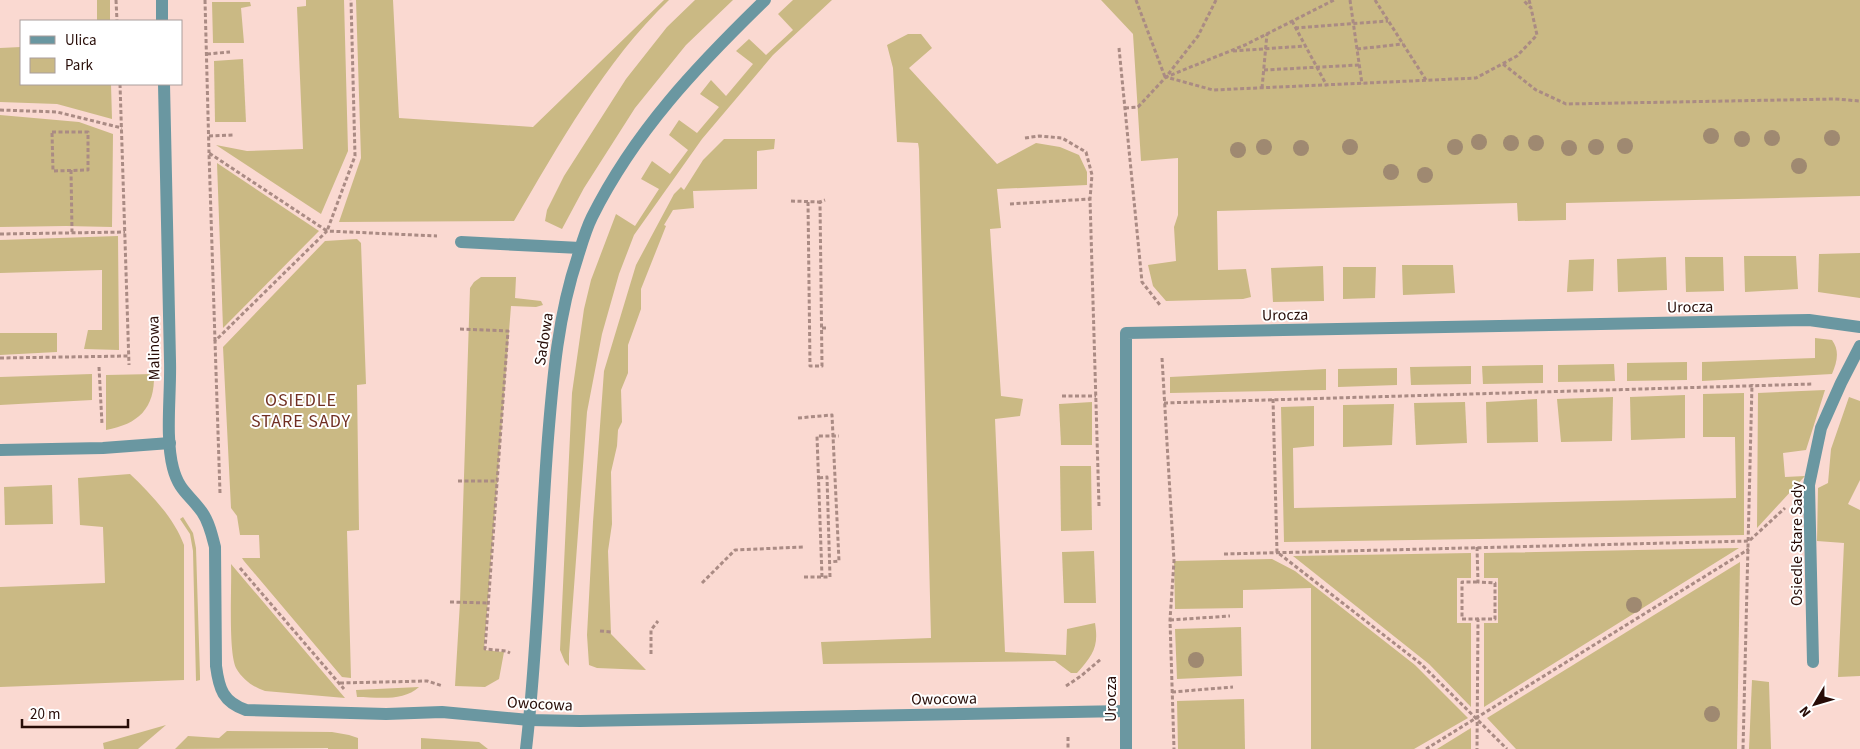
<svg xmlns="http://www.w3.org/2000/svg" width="1860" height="749" font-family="'Source Sans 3',sans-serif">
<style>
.green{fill:#cab984}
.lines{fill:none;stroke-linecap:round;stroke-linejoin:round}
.path{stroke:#aa8b84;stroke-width:3;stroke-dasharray:4 2.5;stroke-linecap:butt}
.minor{stroke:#6a97a1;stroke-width:12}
.tree{fill:#9f8971}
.labels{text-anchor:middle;stroke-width:4;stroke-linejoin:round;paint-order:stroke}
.street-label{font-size:16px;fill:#270c07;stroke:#fff}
.neighbourhood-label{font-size:18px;letter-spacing:1px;fill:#702f22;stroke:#fff}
</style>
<rect width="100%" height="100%" fill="#fad9d1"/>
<g class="green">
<rect x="97" y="0" width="13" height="21"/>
<polygon points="306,0 344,0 348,151 321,214 216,145 247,151 303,149 297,7 306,6"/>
<path d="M356,0H393L399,118L533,127L664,0H669C605,61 559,145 514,221L339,222L361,158Z"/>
<polygon points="695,0 733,0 686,45 635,108 584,188 562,229 545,221 547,210 564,176 626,79 667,27"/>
<polygon points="793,0 832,0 773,55 702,139 634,235 619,274 602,334 587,412 569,654 569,666 565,662 560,650 572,393 584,309 591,280 616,214 635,226 659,189 641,179 652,161 670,174 688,150 669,135 679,120 697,133 719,107 700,94 711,80 726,96 753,64 736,51 749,39 766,55 793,30 778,14"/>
<polygon points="1101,0 1860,0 1860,196 1566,203 1566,220 1518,221 1517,203 1217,211 1218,270 1246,269 1251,297 1243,299 1166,301 1153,286 1148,265 1176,261 1174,227 1178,215 1178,158 1141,161 1133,34"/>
<polygon points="212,2 250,2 251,6 241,8 244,43 213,43"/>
<path d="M908,34H921L932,48L909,68L997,164L1036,143L1060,147L1079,155L1087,172V185L997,189L1001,228L990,229L1001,396L1023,399L1020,416L995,419L1005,652L1066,655L1067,629L1095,623C1099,647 1093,655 1077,673H1071L1055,661L823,664L821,642L931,638L919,149L918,143L897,142L893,68L887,45Z"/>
<polygon points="21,47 21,84 111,84 112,119 57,104 0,102 0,48"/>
<polygon points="243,59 246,122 215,122 214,61"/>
<polygon points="0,115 79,122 113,134 112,227 66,226 0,227"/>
<polygon points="724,139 775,139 774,149 757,151 757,189 693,191 694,208 673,210 664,225 666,226 641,289 641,309 628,345 628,373 621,390 622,422 618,430 617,446 611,472 612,524 608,551 611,634 646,670 597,668 589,665 587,635 593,522 604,371 636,265 674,194 681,187 684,190 703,160"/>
<polygon points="217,163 319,231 223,328"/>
<polygon points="118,236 119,350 84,349 88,330 102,330 102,270 0,273 0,240"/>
<polygon points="357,239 361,243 366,384 357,385 359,530 347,531 351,678 342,677 244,561 242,558 260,558 259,535 240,535 237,516 231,508 223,347 325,241"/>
<polygon points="1860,253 1860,298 1818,292 1819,254"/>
<polygon points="1744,256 1796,256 1798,289 1745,292"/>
<polygon points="1666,257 1667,290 1618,292 1617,259"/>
<polygon points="1685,257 1723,257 1724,291 1686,292"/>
<polygon points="1594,259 1593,291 1567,292 1569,260"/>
<polygon points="1402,265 1453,265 1455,293 1403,295"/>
<polygon points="1323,266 1324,301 1273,302 1271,268"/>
<polygon points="1343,267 1376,267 1375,298 1343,299"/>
<polygon points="481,277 516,277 515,298 541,301 543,305 536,307 511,306 484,650 504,652 499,679 485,687 455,686 460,602 470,288 474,282"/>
<polygon points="0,333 57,333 57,352 0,355"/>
<path d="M1815,338L1832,340C1840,351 1837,362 1832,374L1702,381V362L1815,358Z"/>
<polygon points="1687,362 1687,380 1627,381 1627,363"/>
<polygon points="1614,364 1615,381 1558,382 1558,365"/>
<polygon points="1543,365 1543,383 1483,384 1482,366"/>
<polygon points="1471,366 1471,384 1411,385 1410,367"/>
<polygon points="1397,368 1397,385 1338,387 1338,369"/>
<polygon points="1326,369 1326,390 1170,393 1170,377"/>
<polygon points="92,374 92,400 0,405 0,377"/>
<path d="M154,374C155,409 138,424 106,430V375Z"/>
<polygon points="1825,390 1806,450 1783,453 1785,477 1805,476 1757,528 1758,393"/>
<polygon points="1744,393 1744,535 1284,542 1281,407 1314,406 1314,446 1293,448 1294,508 1736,498 1735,437 1703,437 1703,394"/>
<polygon points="1685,395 1685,438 1631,440 1630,397"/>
<polygon points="1613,397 1612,441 1561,442 1557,399"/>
<polygon points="1849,397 1860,401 1860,480 1848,504 1860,510 1860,676 1838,677 1844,543 1817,541 1818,488 1828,483 1831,449"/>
<polygon points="1537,399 1538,442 1487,443 1486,402"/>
<polygon points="1092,402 1092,445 1061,445 1059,404"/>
<polygon points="1465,402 1467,443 1416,445 1414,403"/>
<polygon points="1394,404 1392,445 1343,447 1343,405"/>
<polygon points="1060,466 1091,466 1092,530 1061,531"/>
<path d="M130,474C151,494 174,518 184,545V680L0,687V587L105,583L103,527L80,525L78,478Z"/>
<polygon points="52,485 53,524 5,525 4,487"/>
<polygon points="183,517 193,533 196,548 200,676 200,680 196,681 193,551 190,534 180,519"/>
<polygon points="1739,548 1484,707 1484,623 1498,623 1498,578 1484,578 1484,553"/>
<polygon points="1094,551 1096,603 1064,603 1062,552"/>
<polygon points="1471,553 1471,578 1457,578 1457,623 1471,623 1471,707 1429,664 1293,556"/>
<polygon points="1272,559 1295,571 1415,665 1468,718 1414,749 1311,749 1311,588 1243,590 1243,608 1175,609 1174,561"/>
<polygon points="1740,562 1737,749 1516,749 1487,718"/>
<path d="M231,564L345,698L265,691C253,687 243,680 236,668C228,651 232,586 231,564Z"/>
<polygon points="1241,627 1242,676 1177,679 1175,629"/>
<polygon points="1752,680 1769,682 1771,749 1749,749"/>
<path d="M419,687C403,702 377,697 357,697L356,690Z"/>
<polygon points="1244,699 1245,749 1178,749 1177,701"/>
<polygon points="166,725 138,749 104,749 103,743"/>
<polygon points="1471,728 1471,749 1437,749"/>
<polygon points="227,731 332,732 349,735 358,738 358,749 328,749 328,748 175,749 188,736 219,738"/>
<polygon points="421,738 479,742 488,749 421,749"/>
</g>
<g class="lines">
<g class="path">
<polyline points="116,0 117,21"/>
<polyline points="205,0 209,153"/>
<polyline points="1136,0 1165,77"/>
<polyline points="1216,0 1198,36 1166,77 1245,45 1334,0"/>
<polyline points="1350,0 1362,84"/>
<polyline points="1375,0 1426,80"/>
<polyline points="1529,0 1531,7"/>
<polyline points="1292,21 1327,86"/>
<polyline points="1295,28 1388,21"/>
<polyline points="1119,48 1142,282 1160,305"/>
<polyline points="1357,49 1403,44"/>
<polyline points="1233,51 1305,46"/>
<polyline points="207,54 230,52"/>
<polyline points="1503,64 1536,90 1566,104 1835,99 1860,101"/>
<polyline points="1264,70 1359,65"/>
<polyline points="120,84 129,365"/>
<polyline points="1262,88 1267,34"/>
<polyline points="1125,108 1138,107 1166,77 1213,90 1476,78 1517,56 1537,35 1531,8 1523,0"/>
<polyline points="0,110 57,112 122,128"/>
<polygon points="52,132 88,132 88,170 53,171"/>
<polyline points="209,136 233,135"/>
<polyline points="1025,138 1039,136 1062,138 1086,152 1092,175 1090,199 1099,506"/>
<polyline points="71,170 72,232"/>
<polyline points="791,201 820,202"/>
<polyline points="808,202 810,366 822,366 820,202 825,200"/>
<polyline points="1010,204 1090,199"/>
<polyline points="0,234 125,232"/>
<polyline points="822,328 828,328"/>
<polyline points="460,329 508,331 485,649 506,651 510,653"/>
<polyline points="215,341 209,153 327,231 355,156 351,0"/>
<polyline points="0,358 129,356"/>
<polyline points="1162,358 1174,561 1170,620 1174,749"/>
<polyline points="99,367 102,424"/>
<polyline points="1062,396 1096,396"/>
<polyline points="1273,399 1277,552 1421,664 1507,749"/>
<polyline points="1164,403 1813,384"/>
<polyline points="798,418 832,415 839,561 830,562"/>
<polyline points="458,481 498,481"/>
<polyline points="220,493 215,341 327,231 437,236"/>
<polyline points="1477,547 1478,582 1495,583 1495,619 1478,619 1477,749"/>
<polyline points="1224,554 1749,541 1785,508"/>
<polyline points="240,568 344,689"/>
<polyline points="804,577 830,577 827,477 818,478"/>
<polyline points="822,577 817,436 839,436"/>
<polyline points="1477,582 1462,582 1462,619 1478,619"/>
<polyline points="702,583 735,550 803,547"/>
<polyline points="450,602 488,603"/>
<polyline points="1170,620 1230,616"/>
<polyline points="600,631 611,632"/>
<polyline points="651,654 651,630 658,621"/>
<polyline points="340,683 427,681 443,686"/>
<polyline points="1066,686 1081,676 1101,659"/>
<polyline points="1172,692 1233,687"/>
<polyline points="1068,737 1068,749"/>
<polyline points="1426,749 1749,549"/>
<polyline points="1743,749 1752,384"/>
</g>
<g class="minor">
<polyline points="162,0 162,21"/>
<path d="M164,84C166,176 168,269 170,361C171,394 165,437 173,468C179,491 189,494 202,512C209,522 212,535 215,547L216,666C219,689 223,702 246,710L386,714L442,712L529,720L580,721L1126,711"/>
<polyline points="461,242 580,248"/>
<polyline points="0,450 103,448 170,443"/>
<polyline points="1813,662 1809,485 1821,428 1841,383 1860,346"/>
<path d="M526,749C538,646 540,541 548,438C553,376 558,315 578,256C582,243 586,229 592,217C635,131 697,66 765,0"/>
<polyline points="1126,749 1126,333 1809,320 1860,327"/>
</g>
</g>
<g class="tree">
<circle cx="1711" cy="136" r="8"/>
<circle cx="1772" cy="138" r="8"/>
<circle cx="1832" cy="138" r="8"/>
<circle cx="1742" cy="139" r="8"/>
<circle cx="1479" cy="142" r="8"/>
<circle cx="1511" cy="143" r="8"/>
<circle cx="1536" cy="143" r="8"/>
<circle cx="1625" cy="146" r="8"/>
<circle cx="1264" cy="147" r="8"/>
<circle cx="1350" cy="147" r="8"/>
<circle cx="1455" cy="147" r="8"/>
<circle cx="1596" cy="147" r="8"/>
<circle cx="1301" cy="148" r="8"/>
<circle cx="1569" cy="148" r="8"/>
<circle cx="1238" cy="150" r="8"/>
<circle cx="1799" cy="166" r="8"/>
<circle cx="1391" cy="172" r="8"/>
<circle cx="1425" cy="175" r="8"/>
<circle cx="1634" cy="605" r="8"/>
<circle cx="1196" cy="660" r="8"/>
<circle cx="1712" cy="714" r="8"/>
</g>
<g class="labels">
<g class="street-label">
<text transform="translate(1690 306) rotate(-1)" y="6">Urocza</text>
<text transform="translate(1285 314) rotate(-1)" y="6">Urocza</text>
<text transform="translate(543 339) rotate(-81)" y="6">Sadowa</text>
<text transform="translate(153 348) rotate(-91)" y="6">Malinowa</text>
<text transform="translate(1796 544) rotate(-90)" y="6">Osiedle Stare Sady</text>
<text transform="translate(944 698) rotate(-1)" y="6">Owocowa</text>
<text transform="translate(1110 699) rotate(-90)" y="6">Urocza</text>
<text transform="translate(540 703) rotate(3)" y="6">Owocowa</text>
</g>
<g class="neighbourhood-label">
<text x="301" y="406">OSIEDLE<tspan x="301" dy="21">STARE SADY</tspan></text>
</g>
</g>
<rect x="20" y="20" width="162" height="65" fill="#ffffff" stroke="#a99e9c"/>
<rect x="30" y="36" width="25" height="8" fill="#6a97a1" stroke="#a99e9c"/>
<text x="65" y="45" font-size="15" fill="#270c07">Ulica</text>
<rect x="30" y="58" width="25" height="15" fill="#cab984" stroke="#a99e9c"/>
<text x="65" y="70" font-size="15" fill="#270c07">Park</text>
<g transform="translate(1815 704) rotate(232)" stroke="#ffffff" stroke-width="4" paint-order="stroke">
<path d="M0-4L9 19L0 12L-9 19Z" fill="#270c07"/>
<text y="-8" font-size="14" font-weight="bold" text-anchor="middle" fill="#270c07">N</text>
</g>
<path d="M22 719v8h106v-8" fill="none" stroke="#270c07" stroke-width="2.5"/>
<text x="30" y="719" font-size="15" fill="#270c07" stroke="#ffffff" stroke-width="4" paint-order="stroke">20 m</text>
</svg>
